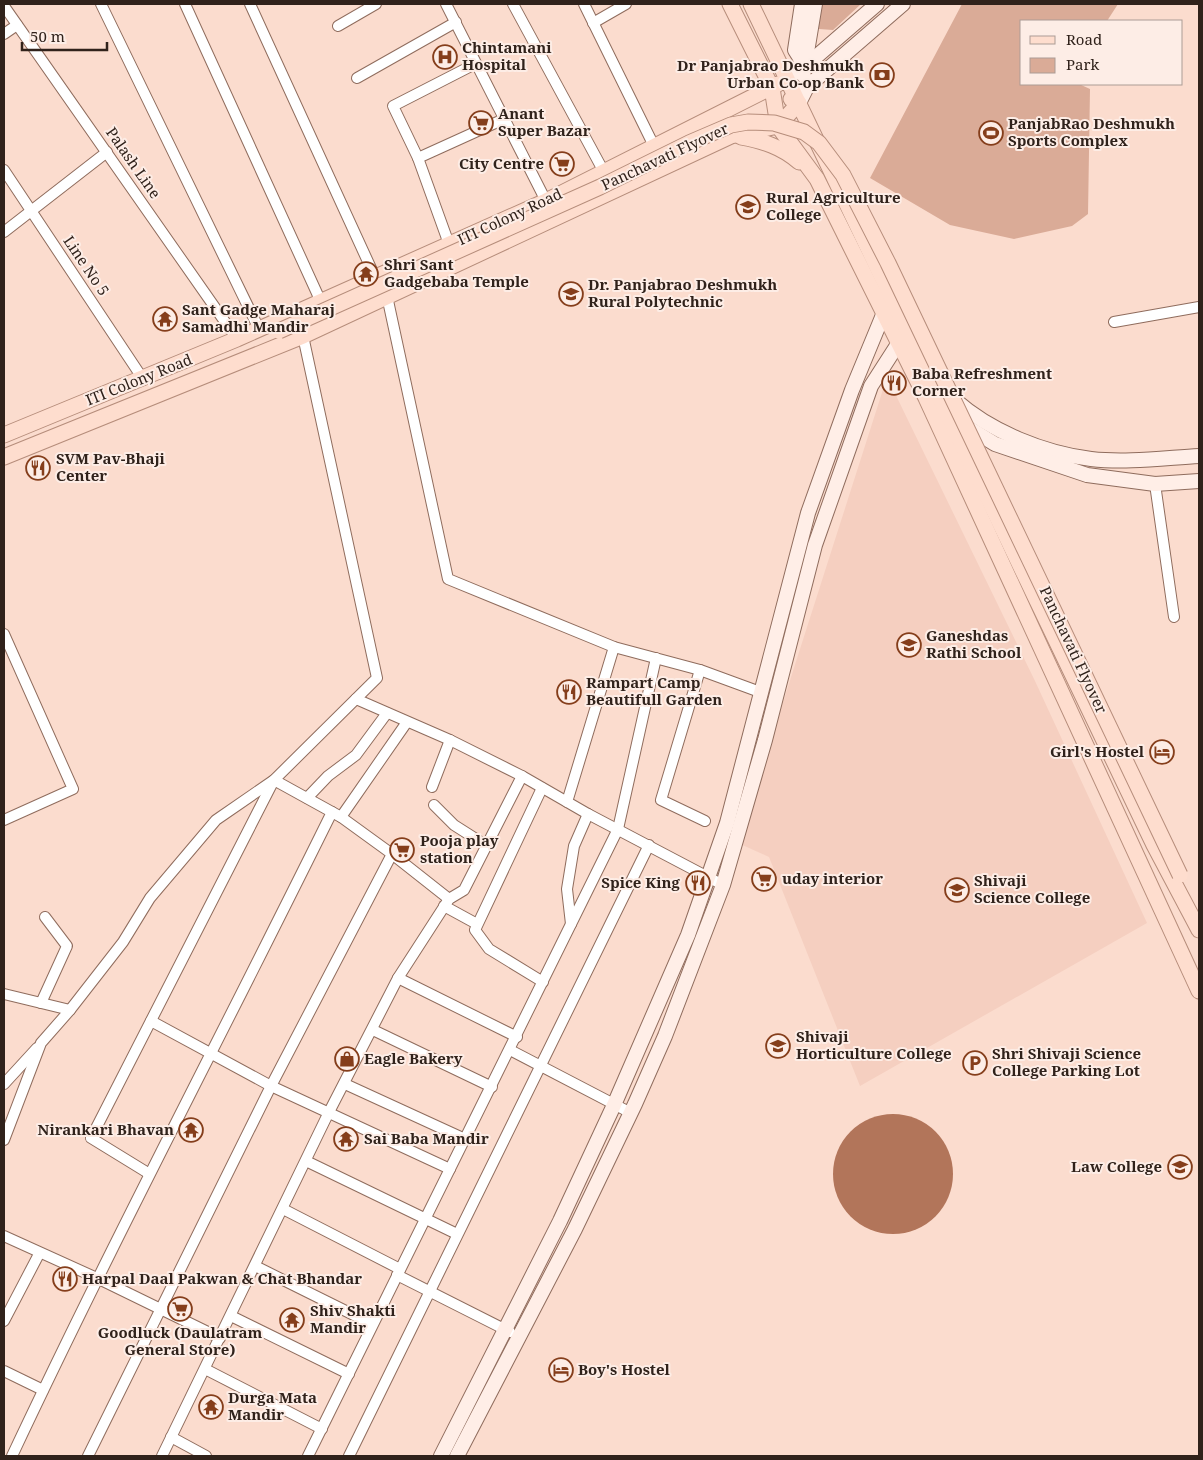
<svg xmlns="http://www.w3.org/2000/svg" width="1203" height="1460" font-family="'Noto Serif',serif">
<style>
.built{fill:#f5cfc0}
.green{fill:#daab97}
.water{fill:#b2755a}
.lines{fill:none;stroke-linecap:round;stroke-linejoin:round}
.street-casing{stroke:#8f6c5d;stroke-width:12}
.secondary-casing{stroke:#8f6c5d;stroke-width:16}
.primary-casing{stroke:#b68d7b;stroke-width:17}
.street{stroke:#fff;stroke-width:10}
.secondary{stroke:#ffeee7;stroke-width:14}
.primary{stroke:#feddce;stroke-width:15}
.primary-bridge-casing{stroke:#b68d7b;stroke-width:17;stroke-linecap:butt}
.primary-bridge{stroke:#feddce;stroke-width:15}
.labels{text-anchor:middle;stroke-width:4;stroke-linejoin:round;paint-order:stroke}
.poi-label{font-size:15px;font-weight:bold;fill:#30221b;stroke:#fdede6;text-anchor:start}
.street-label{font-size:15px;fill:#30221b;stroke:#fdede6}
</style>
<rect width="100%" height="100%" fill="#fbdcce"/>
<polygon class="built" points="887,377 1035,681 1147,923 860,1086 769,857 738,843"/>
<g class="green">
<polygon points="813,4 861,4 833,30 819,29 811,19"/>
<polygon points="962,4 1118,4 1107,21 1022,21 1022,84 1079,84 1090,89 1088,214 1072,226 1014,239 950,225 870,178"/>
</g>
<circle class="water" cx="893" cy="1174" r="60"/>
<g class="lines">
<g class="street-casing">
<g id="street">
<polyline points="101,4 259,329"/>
<polyline points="185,4 321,302"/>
<polyline points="250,4 375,277"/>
<polyline points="446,4 546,201"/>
<polyline points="513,4 604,172"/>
<polyline points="584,4 654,146"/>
<polyline points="4,6 237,339"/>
<polyline points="593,23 626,4"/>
<polyline points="338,26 376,4"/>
<polyline points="4,34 17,25"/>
<polyline points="357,78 456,22"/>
<polyline points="418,158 504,119"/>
<polyline points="4,170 143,379"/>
<polyline points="4,232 107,152"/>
<polyline points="449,244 418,158 393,106 475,64"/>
<polyline points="387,296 448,579 614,647 700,670 760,692"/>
<polyline points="1114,322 1199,307"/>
<polyline points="1155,484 1174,617"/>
<polyline points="4,634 73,789 4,820"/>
<polyline points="700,670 661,800 705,821"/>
<polyline points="356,699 450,740 522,776 588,814 723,885"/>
<polyline points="432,787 450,740"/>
<polyline points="542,788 475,930 489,949 543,982"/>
<polyline points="307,798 328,776 356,755 387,713"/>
<polyline points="567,802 614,647"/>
<polyline points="434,805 454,825 487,846"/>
<polyline points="341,817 407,722"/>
<polyline points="392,854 449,899"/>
<polyline points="444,906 477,924"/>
<polyline points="571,924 567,889 574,846 588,814"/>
<polyline points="398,978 517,1037"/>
<polyline points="4,994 70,1010"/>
<polyline points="41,1003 67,946 45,917"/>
<polyline points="151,1021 271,1086 450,1169"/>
<polyline points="373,1030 492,1087"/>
<polyline points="510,1050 631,1113"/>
<polyline points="4,1084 37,1048"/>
<polyline points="345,1084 465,1139"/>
<polyline points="4,1140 41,1043 70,1010 123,942 150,898 216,820 274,780 377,678 303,336"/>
<polyline points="306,1161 457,1234"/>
<polyline points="283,1209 400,1269"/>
<polyline points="4,1236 99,1279 220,1338"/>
<polyline points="255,1266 372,1324"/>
<polyline points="397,1275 510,1332"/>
<polyline points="231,1316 349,1374"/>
<polyline points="4,1321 39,1254"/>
<polyline points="205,1369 322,1429"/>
<polyline points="4,1371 43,1390"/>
<polyline points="171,1437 206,1456"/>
<path d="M12,1456C114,1239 226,1027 332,812"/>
<polyline points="88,1456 271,1086 392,854 341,817 274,780 91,1138 148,1173"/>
<polyline points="162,1456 328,1114 398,978 449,899 464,890 522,776"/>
<polyline points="308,1456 618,829 656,658"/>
<polyline points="349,1456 649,845"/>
</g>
</g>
<g class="secondary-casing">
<g id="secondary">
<polyline points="802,4 795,50 800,58 804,76"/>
<polyline points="800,58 807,52 815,4"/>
<polyline points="787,77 802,69 877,4"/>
<polyline points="799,103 807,87 903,4"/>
<path d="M955,400C991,432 1044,453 1091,459C1126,463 1164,458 1199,456"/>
<polyline points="964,425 995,444 1087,475 1155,484 1199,481"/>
<polyline points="441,1456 560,1221 614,1105 688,935 727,823 808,513 852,390 883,315 889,308"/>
<polyline points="457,1456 575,1229 635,1104 665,1036 723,885 765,740 815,545 871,386 898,344 906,338"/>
</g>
</g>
<g class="primary-casing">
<g id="primary">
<polyline points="730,4 772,88 778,126 817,179 926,398 1199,991"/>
<polyline points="751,4 1154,845 1199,930"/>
<path d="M741,137C763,141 782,147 799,162"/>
<polyline points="4,435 237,339 546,201 778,84"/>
<polyline points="4,457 303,336 731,136 778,126 799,103 791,99"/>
</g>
</g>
<use href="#street" class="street"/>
<use href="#secondary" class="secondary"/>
<use href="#primary" class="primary"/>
<g class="primary-bridge-casing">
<polyline id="primary-bridge" points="279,331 600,187 689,143 731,125 748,122 774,123 804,132 819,143 843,175 888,263 1180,875"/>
</g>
<use href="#primary-bridge" class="primary-bridge"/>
</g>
<defs>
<g id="hospital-ring" transform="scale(1.25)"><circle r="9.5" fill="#fdede6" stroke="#853e1b" stroke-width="1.5"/><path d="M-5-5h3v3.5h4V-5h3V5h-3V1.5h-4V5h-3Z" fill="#853e1b"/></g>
<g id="bank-ring" transform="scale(1.25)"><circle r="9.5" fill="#fdede6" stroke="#853e1b" stroke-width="1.5"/><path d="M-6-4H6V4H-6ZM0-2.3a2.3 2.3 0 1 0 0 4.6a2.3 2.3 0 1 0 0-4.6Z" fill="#853e1b"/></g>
<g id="supermarket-ring" transform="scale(1.25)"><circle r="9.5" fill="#fdede6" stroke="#853e1b" stroke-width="1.5"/><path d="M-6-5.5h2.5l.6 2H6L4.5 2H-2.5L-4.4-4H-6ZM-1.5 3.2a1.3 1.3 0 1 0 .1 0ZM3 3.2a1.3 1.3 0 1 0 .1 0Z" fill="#853e1b"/></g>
<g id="stadium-ring" transform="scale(1.25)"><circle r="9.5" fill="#fdede6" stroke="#853e1b" stroke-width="1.5"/><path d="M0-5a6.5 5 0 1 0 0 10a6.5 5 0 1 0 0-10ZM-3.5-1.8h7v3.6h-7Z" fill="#853e1b"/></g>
<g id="university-ring" transform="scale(1.25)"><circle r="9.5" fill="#fdede6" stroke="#853e1b" stroke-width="1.5"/><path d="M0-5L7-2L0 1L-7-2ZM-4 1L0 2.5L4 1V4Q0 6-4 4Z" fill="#853e1b"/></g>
<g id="temple-ring" transform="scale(1.25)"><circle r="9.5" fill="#fdede6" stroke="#853e1b" stroke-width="1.5"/><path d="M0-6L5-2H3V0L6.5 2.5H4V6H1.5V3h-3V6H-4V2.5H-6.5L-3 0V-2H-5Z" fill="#853e1b"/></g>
<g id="restaurant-ring" transform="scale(1.25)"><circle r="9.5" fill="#fdede6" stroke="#853e1b" stroke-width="1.5"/><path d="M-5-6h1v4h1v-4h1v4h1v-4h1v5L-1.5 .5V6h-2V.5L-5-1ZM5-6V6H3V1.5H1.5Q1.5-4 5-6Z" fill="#853e1b"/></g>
<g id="school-ring" transform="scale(1.25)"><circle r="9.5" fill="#fdede6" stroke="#853e1b" stroke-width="1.5"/><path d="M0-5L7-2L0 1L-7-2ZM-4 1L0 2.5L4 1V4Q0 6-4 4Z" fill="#853e1b"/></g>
<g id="hotel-ring" transform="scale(1.25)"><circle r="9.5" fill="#fdede6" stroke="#853e1b" stroke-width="1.5"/><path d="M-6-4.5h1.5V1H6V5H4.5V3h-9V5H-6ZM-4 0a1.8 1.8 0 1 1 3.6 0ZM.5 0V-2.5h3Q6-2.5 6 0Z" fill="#853e1b"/></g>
<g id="shop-ring" transform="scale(1.25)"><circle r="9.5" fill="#fdede6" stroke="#853e1b" stroke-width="1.5"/><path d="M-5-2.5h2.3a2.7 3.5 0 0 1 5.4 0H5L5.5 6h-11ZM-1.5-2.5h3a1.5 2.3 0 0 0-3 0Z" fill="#853e1b"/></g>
<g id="parking-ring" transform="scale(1.25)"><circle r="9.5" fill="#fdede6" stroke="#853e1b" stroke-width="1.5"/><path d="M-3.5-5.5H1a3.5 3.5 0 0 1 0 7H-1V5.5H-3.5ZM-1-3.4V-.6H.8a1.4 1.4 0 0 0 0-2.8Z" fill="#853e1b"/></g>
</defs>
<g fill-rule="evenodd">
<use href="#hospital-ring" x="445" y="57"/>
<use href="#bank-ring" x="882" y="75"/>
<use href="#supermarket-ring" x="481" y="123"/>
<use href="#stadium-ring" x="991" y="133"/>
<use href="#supermarket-ring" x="562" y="164"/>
<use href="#university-ring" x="748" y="207"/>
<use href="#temple-ring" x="366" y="274"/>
<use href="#university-ring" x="571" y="294"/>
<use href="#temple-ring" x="165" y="319"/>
<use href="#restaurant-ring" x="894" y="383"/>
<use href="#restaurant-ring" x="38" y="468"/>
<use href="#school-ring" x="909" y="645"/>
<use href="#restaurant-ring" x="569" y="692"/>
<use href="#hotel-ring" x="1162" y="752"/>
<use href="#supermarket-ring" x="402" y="850"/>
<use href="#supermarket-ring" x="764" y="879"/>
<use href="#restaurant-ring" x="698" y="883"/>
<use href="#university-ring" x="957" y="890"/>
<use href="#university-ring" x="778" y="1046"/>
<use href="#shop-ring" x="347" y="1059"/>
<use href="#parking-ring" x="975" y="1063"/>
<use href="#temple-ring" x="191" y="1130"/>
<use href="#temple-ring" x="346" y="1139"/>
<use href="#university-ring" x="1180" y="1167"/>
<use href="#restaurant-ring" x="65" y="1279"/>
<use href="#supermarket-ring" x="180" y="1309"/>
<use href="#temple-ring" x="292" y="1320"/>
<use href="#hotel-ring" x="561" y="1370"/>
<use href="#temple-ring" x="211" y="1407"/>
</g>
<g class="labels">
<g class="poi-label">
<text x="462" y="53">Chintamani<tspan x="462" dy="17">Hospital</tspan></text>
<text x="864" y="71" text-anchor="end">Dr Panjabrao Deshmukh<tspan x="864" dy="17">Urban Co-op Bank</tspan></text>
<text x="498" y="119">Anant<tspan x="498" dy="17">Super Bazar</tspan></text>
<text x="1008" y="129">PanjabRao Deshmukh<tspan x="1008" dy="17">Sports Complex</tspan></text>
<text x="544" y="169" text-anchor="end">City Centre</text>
<text x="766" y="203">Rural Agriculture<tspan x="766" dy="17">College</tspan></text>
<text x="384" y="270">Shri Sant<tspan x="384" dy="17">Gadgebaba Temple</tspan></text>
<text x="588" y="290">Dr. Panjabrao Deshmukh<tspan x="588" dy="17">Rural Polytechnic</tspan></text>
<text x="182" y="315">Sant Gadge Maharaj<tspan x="182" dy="17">Samadhi Mandir</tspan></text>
<text x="912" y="379">Baba Refreshment<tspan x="912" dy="17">Corner</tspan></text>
<text x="56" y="464">SVM Pav-Bhaji<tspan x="56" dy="17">Center</tspan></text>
<text x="926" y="641">Ganeshdas<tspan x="926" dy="17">Rathi School</tspan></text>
<text x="586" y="688">Rampart Camp<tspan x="586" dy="17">Beautifull Garden</tspan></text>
<text x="1144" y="757" text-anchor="end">Girl's Hostel</text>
<text x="420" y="846">Pooja play<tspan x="420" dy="17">station</tspan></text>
<text x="782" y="884">uday interior</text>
<text x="974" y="886">Shivaji<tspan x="974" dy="17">Science College</tspan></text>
<text x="680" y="888" text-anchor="end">Spice King</text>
<text x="796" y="1042">Shivaji<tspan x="796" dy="17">Horticulture College</tspan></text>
<text x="992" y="1059">Shri Shivaji Science<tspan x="992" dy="17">College Parking Lot</tspan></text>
<text x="364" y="1064">Eagle Bakery</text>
<text x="174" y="1135" text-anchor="end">Nirankari Bhavan</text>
<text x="364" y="1144">Sai Baba Mandir</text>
<text x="1162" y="1172" text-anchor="end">Law College</text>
<text x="82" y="1284">Harpal Daal Pakwan &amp; Chat Bhandar</text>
<text x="310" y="1316">Shiv Shakti<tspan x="310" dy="17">Mandir</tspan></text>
<text x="180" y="1338" text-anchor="middle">Goodluck (Daulatram<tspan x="180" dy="17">General Store)</tspan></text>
<text x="578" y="1375">Boy's Hostel</text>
<text x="228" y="1403">Durga Mata<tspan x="228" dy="17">Mandir</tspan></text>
</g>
<g class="street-label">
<text transform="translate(665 157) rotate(-25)" y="5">Panchavati Flyover</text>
<text transform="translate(133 163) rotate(55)" y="5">Palash Line</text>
<text transform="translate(510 217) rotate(-25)" y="5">ITI Colony Road</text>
<text transform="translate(86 266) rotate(56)" y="5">Line No 5</text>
<text transform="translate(139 380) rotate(-22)" y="5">ITI Colony Road</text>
<text transform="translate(1073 650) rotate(65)" y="5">Panchavati Flyover</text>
</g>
</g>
<rect width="1203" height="1460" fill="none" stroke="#30221b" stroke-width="10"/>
<rect x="1020" y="20" width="162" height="65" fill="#fdede6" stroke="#ab9c95"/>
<rect x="1030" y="36" width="25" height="8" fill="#feddce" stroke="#ab9c95"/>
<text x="1066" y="45" font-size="15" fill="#30221b">Road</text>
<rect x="1030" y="58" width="25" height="15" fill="#daab97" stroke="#ab9c95"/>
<text x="1066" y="70" font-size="15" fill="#30221b">Park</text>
<path d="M22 42v8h85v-8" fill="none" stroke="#30221b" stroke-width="2.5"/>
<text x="30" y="42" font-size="15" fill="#30221b" stroke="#fdede6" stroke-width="4" paint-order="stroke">50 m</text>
</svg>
